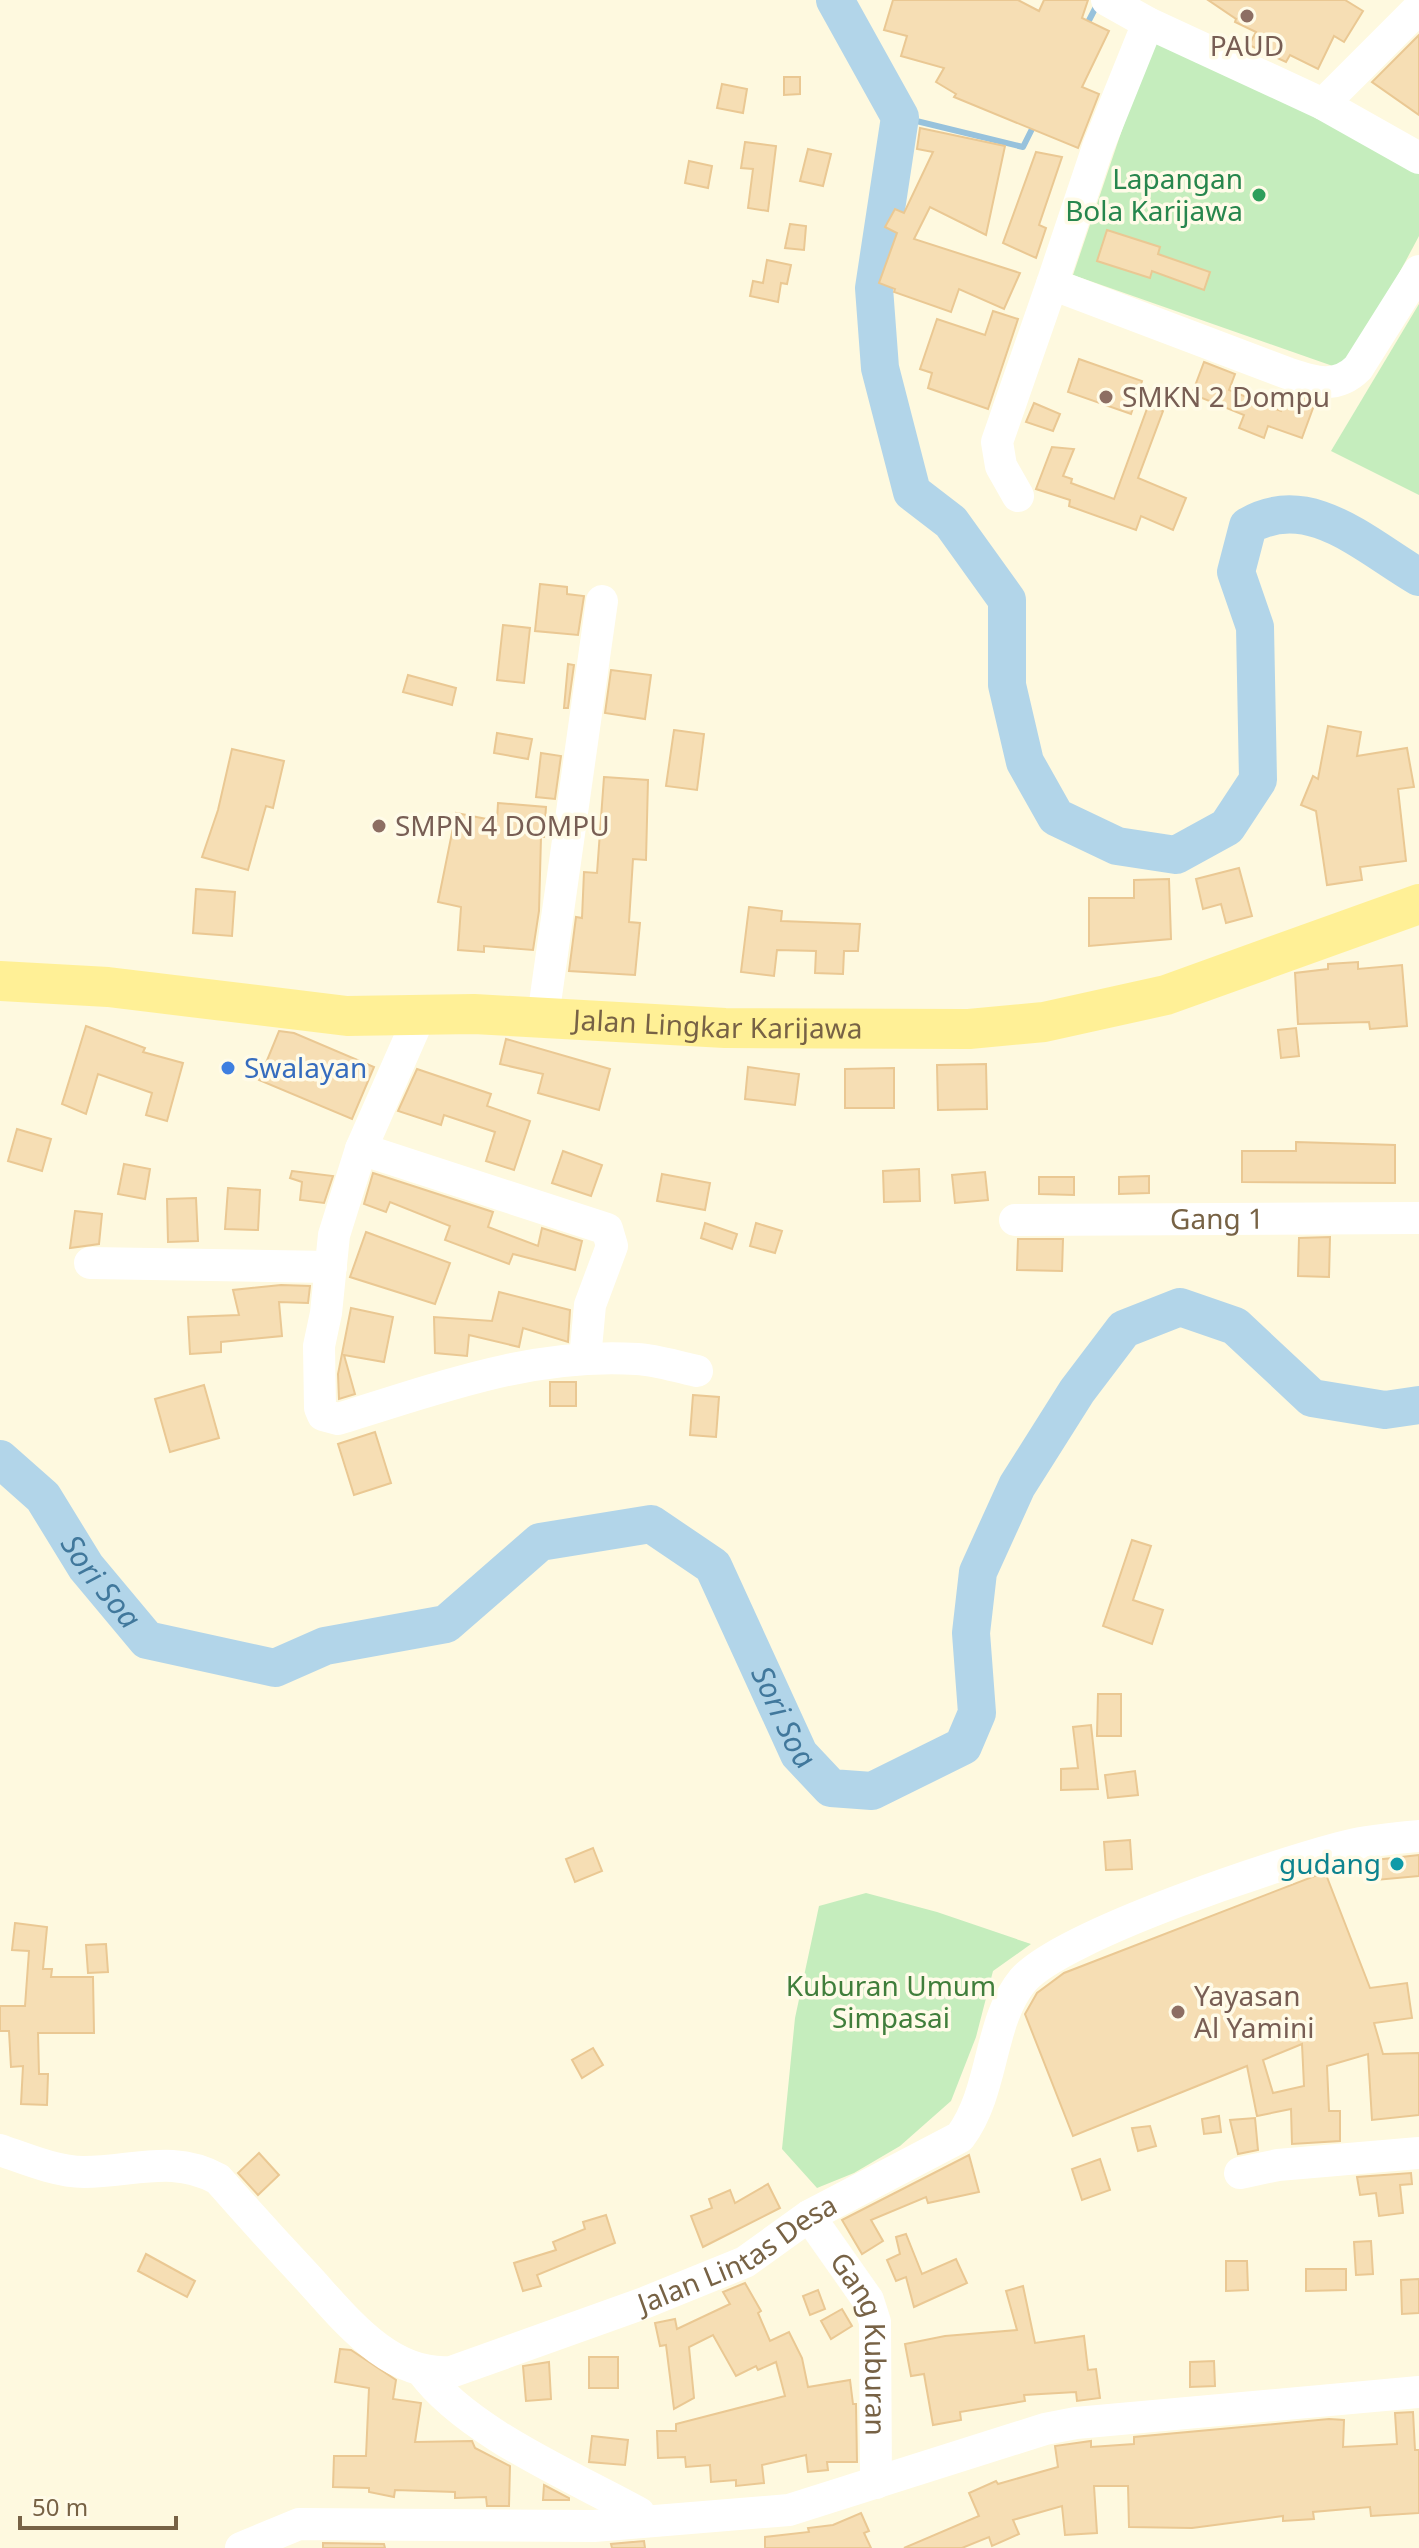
<svg xmlns="http://www.w3.org/2000/svg" width="1419" height="2548" font-family="'Noto Sans',sans-serif">
<style>
.green{fill:#c5edbd}
.lines{fill:none;stroke-linecap:round;stroke-linejoin:round}
.stream{stroke:#97c2dc;stroke-width:6}
.river{stroke:#b2d5e9;stroke-width:38}
.building{fill:#f6deb4;stroke:#eac893;stroke-width:2;fill-rule:evenodd}
.minor{stroke:#fff;stroke-width:32}
.major{stroke:#fff096;stroke-width:40}
.education-dot{fill:#8d6e63;stroke:#fffbe8;stroke-width:3}
.leisure-dot{fill:#2e9e5b;stroke:#fffbe8;stroke-width:3}
.shop-dot{fill:#3f7fe0;stroke:#fffbe8;stroke-width:3}
.culture-dot{fill:#0f9aa8;stroke:#fffbe8;stroke-width:3}
.labels{text-anchor:middle;stroke-width:7;stroke-linejoin:round;paint-order:stroke}
.education-label{font-size:28px;fill:#785e54;stroke:#fffbe8;text-anchor:start}
.leisure-label{font-size:28px;fill:#27864d;stroke:#fffbe8;text-anchor:end}
.street-label{font-size:28px;fill:#776245;stroke:#fffbe8}
.shop-label{font-size:28px;fill:#366cbe;stroke:#fffbe8;text-anchor:start}
.culture-label{font-size:28px;fill:#0d838f;stroke:#fffbe8;text-anchor:end}
.park-label{font-size:28px;fill:#407e3b;stroke:#fffbe8}
.water-label{font-size:30px;font-style:italic;fill:#41789c;stroke:#fffbe8}
</style>
<rect width="100%" height="100%" fill="#fef9df"/>
<g class="green">
<polygon points="1155,32 1419,155 1419,236 1347,371 1073,275"/>
<polygon points="1419,304 1419,495 1331,451"/>
<polygon points="866,1893 937,1912 1031,1944 993,1971 976,2037 951,2101 900,2146 854,2173 817,2188 782,2149 795,2018 819,1906"/>
</g>
<g class="lines">
<g class="stream">
<polyline points="1085,28 1098,3"/>
<polyline points="900,117 1023,147 1035,123"/>
</g>
<g class="river">
<path d="M835,0L900,117L874,288L880,368L912,492L951,522L1007,600V685L1025,762L1056,817L1117,846L1176,855L1227,827L1258,780L1255,627L1236,572L1248,526C1309,490 1366,546 1419,577"/>
<path id="s1" d="M0,1459L43,1497L86,1567L147,1640L275,1668L325,1646L446,1624L540,1542L651,1524L713,1566L799,1754L831,1788L872,1791L963,1746L977,1713L971,1633L978,1572L1017,1486L1077,1391L1124,1329L1180,1307L1235,1326L1312,1398L1385,1410L1419,1405"/>
</g>
</g>
<g class="building">
<polygon points="893,0 1018,0 1039,11 1044,0 1088,0 1082,18 1109,31 1082,87 1099,94 1078,148 954,97 956,94 936,82 944,68 901,56 907,36 884,30"/>
<polygon points="1208,0 1345,0 1363,11 1344,42 1334,36 1318,69 1290,55 1286,62 1249,45 1256,32 1235,22 1236,19"/>
<polygon points="1419,35 1419,115 1372,82"/>
<polygon points="784,77 800,77 800,94 784,95"/>
<polygon points="722,84 747,89 743,113 717,108"/>
<polygon points="920,128 1005,146 986,235 930,207 914,239 1020,273 1004,309 959,289 951,312 894,292 895,289 879,283 897,233 885,227 895,209 904,213 933,152 917,149"/>
<polygon points="745,142 776,146 768,211 748,208 753,169 741,168"/>
<polygon points="808,149 831,154 823,186 800,181"/>
<polygon points="1036,152 1062,157 1039,225 1046,228 1036,258 1003,243"/>
<polygon points="689,161 712,166 708,188 685,183"/>
<polygon points="790,224 806,226 804,250 785,248"/>
<polygon points="1107,230 1160,247 1158,254 1210,272 1204,290 1152,271 1150,278 1097,261"/>
<polygon points="767,260 791,265 787,284 781,283 778,302 750,296 753,281 763,283"/>
<polygon points="993,311 1018,319 988,409 928,388 932,373 920,369 937,319 985,335"/>
<polygon points="1079,359 1142,381 1131,414 1068,392"/>
<polygon points="1204,362 1235,374 1229,390 1281,411 1287,393 1316,400 1302,438 1268,426 1264,438 1239,428 1244,415 1192,394"/>
<polygon points="1034,403 1060,414 1053,431 1026,422"/>
<polygon points="1148,406 1163,411 1138,478 1186,498 1173,530 1141,516 1136,530 1069,506 1070,500 1036,489 1052,447 1074,449 1063,476 1072,479 1071,483 1114,499"/>
<polygon points="540,584 567,587 567,594 584,596 578,635 535,631"/>
<polygon points="503,625 530,628 524,683 497,680"/>
<polygon points="568,664 574,665 568,708 564,708"/>
<polygon points="611,670 651,675 645,719 605,713"/>
<polygon points="408,675 456,688 452,705 403,692"/>
<polygon points="1328,726 1361,732 1357,756 1407,748 1414,787 1398,789 1406,861 1360,867 1362,880 1327,885 1316,811 1301,805 1313,776 1318,779"/>
<polygon points="674,730 704,734 697,790 666,786"/>
<polygon points="497,733 532,739 528,759 494,753"/>
<polygon points="232,749 284,761 273,808 266,806 248,870 202,857 218,810"/>
<polygon points="541,753 561,756 555,799 536,797"/>
<polygon points="604,777 648,780 646,860 633,859 629,922 640,923 635,975 569,971 576,917 582,918 584,872 597,873"/>
<polygon points="498,803 546,807 544,837 541,837 539,911 533,950 484,946 484,952 458,950 461,907 438,902 456,813 497,821"/>
<polygon points="1239,868 1252,916 1226,923 1221,904 1203,909 1196,879"/>
<polygon points="1169,879 1171,939 1089,946 1089,898 1134,898 1134,880"/>
<polygon points="196,889 235,892 232,936 193,933"/>
<polygon points="749,907 782,911 781,921 860,924 858,951 844,951 843,974 815,973 816,951 777,950 774,976 741,972"/>
<polygon points="1358,962 1358,969 1402,965 1407,1026 1370,1029 1369,1022 1298,1024 1295,973 1328,969 1328,964"/>
<polygon points="86,1026 145,1048 143,1052 183,1063 167,1121 146,1115 152,1093 98,1074 86,1114 62,1104"/>
<polygon points="1296,1028 1299,1056 1281,1058 1278,1030"/>
<polygon points="279,1031 294,1033 374,1067 352,1119 259,1080"/>
<polygon points="506,1039 610,1069 599,1110 538,1093 543,1074 500,1064"/>
<polygon points="986,1064 987,1109 938,1110 937,1065"/>
<polygon points="748,1067 799,1074 795,1105 745,1099"/>
<polygon points="894,1068 894,1108 845,1108 845,1069"/>
<polygon points="417,1069 491,1094 487,1106 530,1121 514,1170 486,1161 495,1132 444,1115 441,1125 398,1111"/>
<polygon points="17,1129 51,1139 42,1171 8,1161"/>
<polygon points="1296,1142 1395,1145 1395,1183 1242,1182 1242,1151 1296,1151"/>
<polygon points="563,1151 602,1165 591,1196 552,1183"/>
<polygon points="124,1164 150,1169 145,1199 118,1194"/>
<polygon points="919,1169 920,1201 884,1202 883,1171"/>
<polygon points="292,1171 333,1176 324,1203 300,1200 302,1182 290,1178"/>
<polygon points="985,1172 988,1200 955,1203 952,1175"/>
<polygon points="373,1173 493,1212 488,1227 538,1246 542,1228 582,1241 575,1270 513,1254 509,1264 445,1240 450,1226 390,1202 386,1212 364,1204"/>
<polygon points="662,1174 710,1183 705,1210 657,1201"/>
<polygon points="1149,1176 1149,1193 1119,1194 1119,1177"/>
<polygon points="1039,1177 1074,1177 1074,1195 1039,1194"/>
<polygon points="228,1188 260,1190 258,1230 225,1229"/>
<polygon points="196,1198 198,1241 168,1242 167,1199"/>
<polygon points="75,1211 102,1214 99,1244 70,1248"/>
<polygon points="705,1223 737,1234 732,1249 701,1238"/>
<polygon points="756,1223 782,1231 775,1253 750,1246"/>
<polygon points="366,1232 450,1263 435,1304 350,1277"/>
<polygon points="1330,1237 1329,1277 1298,1276 1299,1238"/>
<polygon points="1018,1239 1063,1239 1062,1271 1017,1270"/>
<polygon points="281,1285 310,1286 308,1303 279,1302 282,1336 221,1342 221,1352 190,1354 188,1317 239,1315 233,1290"/>
<polygon points="499,1292 570,1310 568,1342 523,1328 519,1347 469,1335 467,1356 435,1353 434,1317 492,1321"/>
<polygon points="351,1308 393,1317 384,1362 344,1355 355,1394 339,1399 338,1374"/>
<rect x="550" y="1382" width="26" height="24"/>
<polygon points="204,1385 219,1438 170,1452 155,1399"/>
<polygon points="693,1395 719,1397 716,1437 690,1435"/>
<polygon points="375,1432 391,1483 354,1495 338,1444"/>
<polygon points="1132,1540 1151,1546 1133,1600 1163,1610 1152,1644 1103,1626"/>
<polygon points="1098,1694 1121,1694 1121,1736 1097,1736"/>
<polygon points="1091,1725 1098,1789 1061,1790 1061,1769 1078,1768 1073,1727"/>
<polygon points="1135,1771 1138,1795 1108,1798 1105,1775"/>
<polygon points="1130,1840 1132,1869 1106,1870 1104,1842"/>
<polygon points="593,1848 602,1871 575,1882 566,1859"/>
<polygon points="1419,1855 1419,1876 1376,1880 1375,1860"/>
<path d="M1325,1872L1370,1988L1407,1983L1412,2018L1374,2023L1383,2054L1419,2053V2115L1372,2120L1368,2054L1327,2066L1329,2111H1340V2141L1292,2144L1291,2109L1257,2116L1247,2066L1073,2136L1025,2014L1037,1993L1064,1973ZM1302,2044L1304,2086L1273,2093L1263,2060Z"/>
<polygon points="15,1923 47,1927 43,1969 52,1969 51,1977 93,1977 94,2033 38,2033 39,2074 48,2074 47,2105 21,2104 23,2066 11,2067 9,2031 0,2031 0,2006 25,2006 29,1951 12,1950"/>
<polygon points="106,1944 108,1972 88,1973 86,1945"/>
<polygon points="593,2048 603,2065 582,2078 572,2060"/>
<polygon points="1219,2116 1221,2132 1204,2134 1202,2119"/>
<polygon points="1255,2118 1258,2150 1238,2154 1230,2120"/>
<polygon points="1150,2126 1156,2146 1138,2151 1132,2128"/>
<polygon points="259,2153 279,2175 258,2195 238,2173"/>
<polygon points="969,2155 979,2192 928,2203 926,2197 871,2220 883,2241 862,2254 842,2220"/>
<polygon points="1100,2159 1110,2190 1082,2200 1072,2169"/>
<polygon points="1411,2173 1412,2184 1400,2185 1403,2213 1379,2216 1376,2193 1360,2195 1357,2177"/>
<polygon points="768,2184 780,2208 703,2247 691,2216 712,2208 709,2199 730,2190 735,2203"/>
<polygon points="606,2215 615,2243 537,2275 541,2286 523,2291 514,2263 556,2250 553,2242 585,2229 583,2222"/>
<polygon points="906,2234 922,2274 956,2259 967,2283 914,2307 906,2277 896,2281 887,2260 900,2254 896,2237"/>
<polygon points="1371,2241 1373,2274 1356,2275 1354,2242"/>
<polygon points="146,2254 195,2281 187,2297 138,2271"/>
<polygon points="1226,2261 1247,2261 1248,2290 1226,2291"/>
<polygon points="1306,2269 1346,2269 1346,2290 1306,2291"/>
<polygon points="1419,2279 1419,2313 1402,2314 1401,2280"/>
<polygon points="745,2283 761,2311 758,2313 770,2341 789,2332 802,2358 808,2387 850,2380 853,2404 856,2404 857,2462 827,2462 828,2470 808,2472 806,2455 762,2465 764,2483 736,2486 736,2480 711,2482 710,2465 686,2467 685,2457 658,2458 657,2431 676,2431 676,2424 785,2396 776,2362 758,2370 756,2366 736,2376 713,2335 689,2347 694,2398 674,2409 666,2345 660,2346 655,2323 675,2319 677,2329 730,2304 723,2292"/>
<polygon points="1023,2286 1035,2343 1084,2336 1088,2370 1096,2369 1100,2398 1077,2401 1076,2392 1024,2395 1025,2401 960,2412 961,2420 933,2425 924,2374 911,2376 905,2344 945,2336 1017,2330 1006,2291"/>
<polygon points="818,2290 825,2309 810,2315 803,2296"/>
<polygon points="842,2309 852,2326 831,2339 821,2321"/>
<polygon points="340,2349 351,2350 396,2380 393,2399 421,2403 415,2442 472,2441 475,2448 510,2466 509,2506 487,2506 486,2497 455,2498 455,2492 395,2490 394,2497 369,2492 369,2488 333,2487 334,2456 366,2456 369,2388 335,2382"/>
<rect x="589" y="2357" width="29" height="31"/>
<polygon points="1214,2361 1215,2386 1190,2387 1190,2362"/>
<polygon points="549,2362 551,2399 526,2401 523,2366"/>
<polygon points="1413,2412 1415,2450 1419,2450 1419,2513 1371,2516 1370,2507 1313,2512 1314,2519 1283,2521 1283,2516 1192,2528 1129,2527 1128,2486 1094,2486 1097,2533 1065,2535 1062,2506 1013,2520 1019,2534 992,2546 989,2537 962,2548 904,2548 979,2516 969,2493 996,2481 998,2484 1058,2467 1055,2446 1091,2441 1091,2447 1134,2444 1134,2437 1329,2419 1344,2420 1343,2447 1397,2444 1395,2413"/>
<polygon points="592,2436 628,2440 625,2465 589,2462"/>
<polygon points="544,2485 569,2498 569,2500 543,2500"/>
<polygon points="861,2513 869,2531 864,2533 871,2548 765,2548 765,2537 809,2532 808,2528 833,2525"/>
<polygon points="644,2541 645,2548 612,2548 611,2544"/>
<polygon points="323,2543 384,2544 385,2548 323,2548"/>
</g>
<g class="lines">
<g class="minor">
<polyline points="1107,0 1148,23 1323,104 1419,158"/>
<path d="M1148,23L1098,147L1052,284L1287,373C1314,382 1336,390 1358,368L1419,271"/>
<polyline points="1323,104 1419,8"/>
<polyline points="1018,496 1001,466 997,442 1052,284"/>
<path d="M420,1015L361,1149L334,1235L326,1313L319,1346L320,1408L323,1415L338,1419C437,1389 532,1352 637,1359C657,1360 677,1367 697,1371"/>
<polyline points="543,1017 602,601"/>
<polyline points="361,1149 607,1229 612,1246 590,1305 585,1359"/>
<path id="s2" d="M1015,1220L1419,1218"/>
<polyline points="90,1263 331,1267"/>
<path id="s3" d="M0,2150C26,2159 57,2172 84,2172C133,2172 173,2154 218,2179C247,2212 276,2244 306,2276C344,2317 388,2377 451,2372L644,2303L745,2262L809,2216L960,2137C995,2090 988,2022 1023,1980C1062,1935 1282,1862 1347,1846C1370,1840 1395,1838 1419,1836"/>
<polyline points="1240,2173 1278,2165 1419,2153"/>
<path id="s4" d="M809,2216L868,2300L875,2322L876,2483"/>
<path d="M422,2371C467,2432 572,2476 639,2513"/>
<polyline points="241,2548 299,2524 594,2526 789,2510 1045,2429 1076,2423 1419,2392"/>
</g>
<path class="major" id="s5" d="M0,981L108,987L347,1016L474,1014L725,1028L969,1029L1044,1022L1166,995L1419,904"/>
</g>
<g class="education-dot">
<circle cx="1247" cy="16" r="8"/>
<circle cx="1106" cy="397" r="8"/>
<circle cx="379" cy="826" r="8"/>
<circle cx="1178" cy="2012" r="8"/>
</g>
<circle class="leisure-dot" cx="1259" cy="195" r="8"/>
<circle class="shop-dot" cx="228" cy="1068" r="8"/>
<circle class="culture-dot" cx="1397" cy="1864" r="8"/>
<g class="labels">
<g class="education-label">
<text x="1247" y="56" text-anchor="middle">PAUD</text>
<text x="1122" y="407">SMKN 2 Dompu</text>
<text x="395" y="836">SMPN 4 DOMPU</text>
<text x="1194" y="2006">Yayasan<tspan x="1194" dy="32">Al Yamini</tspan></text>
</g>
<g class="leisure-label">
<text x="1243" y="189">Lapangan<tspan x="1243" dy="32">Bola Karijawa</tspan></text>
</g>
<g class="street-label">
<text dy="10" stroke="none"><textPath href="#s5" startOffset="720">Jalan Lingkar Karijawa</textPath></text>
<text dy="10" stroke="none"><textPath href="#s2" startOffset="202">Gang 1</textPath></text>
<text dy="10" stroke="none"><textPath href="#s3" startOffset="846">Jalan Lintas Desa</textPath></text>
<text dy="10" stroke="none"><textPath href="#s4" startOffset="144">Gang Kuburan</textPath></text>
</g>
<g class="shop-label">
<text x="244" y="1078">Swalayan</text>
</g>
<g class="culture-label">
<text x="1381" y="1874">gudang</text>
</g>
<g class="park-label">
<text x="891" y="1996">Kuburan Umum<tspan x="891" dy="32">Simpasai</tspan></text>
</g>
<g class="water-label">
<text dy="10" stroke="none"><textPath href="#s1" startOffset="160">Sori Soa</textPath></text>
<text dy="10" stroke="none"><textPath href="#s1" startOffset="1022">Sori Soa</textPath></text>
</g>
</g>
<path d="M20 2516v12h156v-12" fill="none" stroke="#776245" stroke-width="4"/>
<text x="32" y="2516" font-size="24" fill="#776245" stroke="#fffbe8" stroke-width="6" paint-order="stroke">50 m</text>
</svg>
